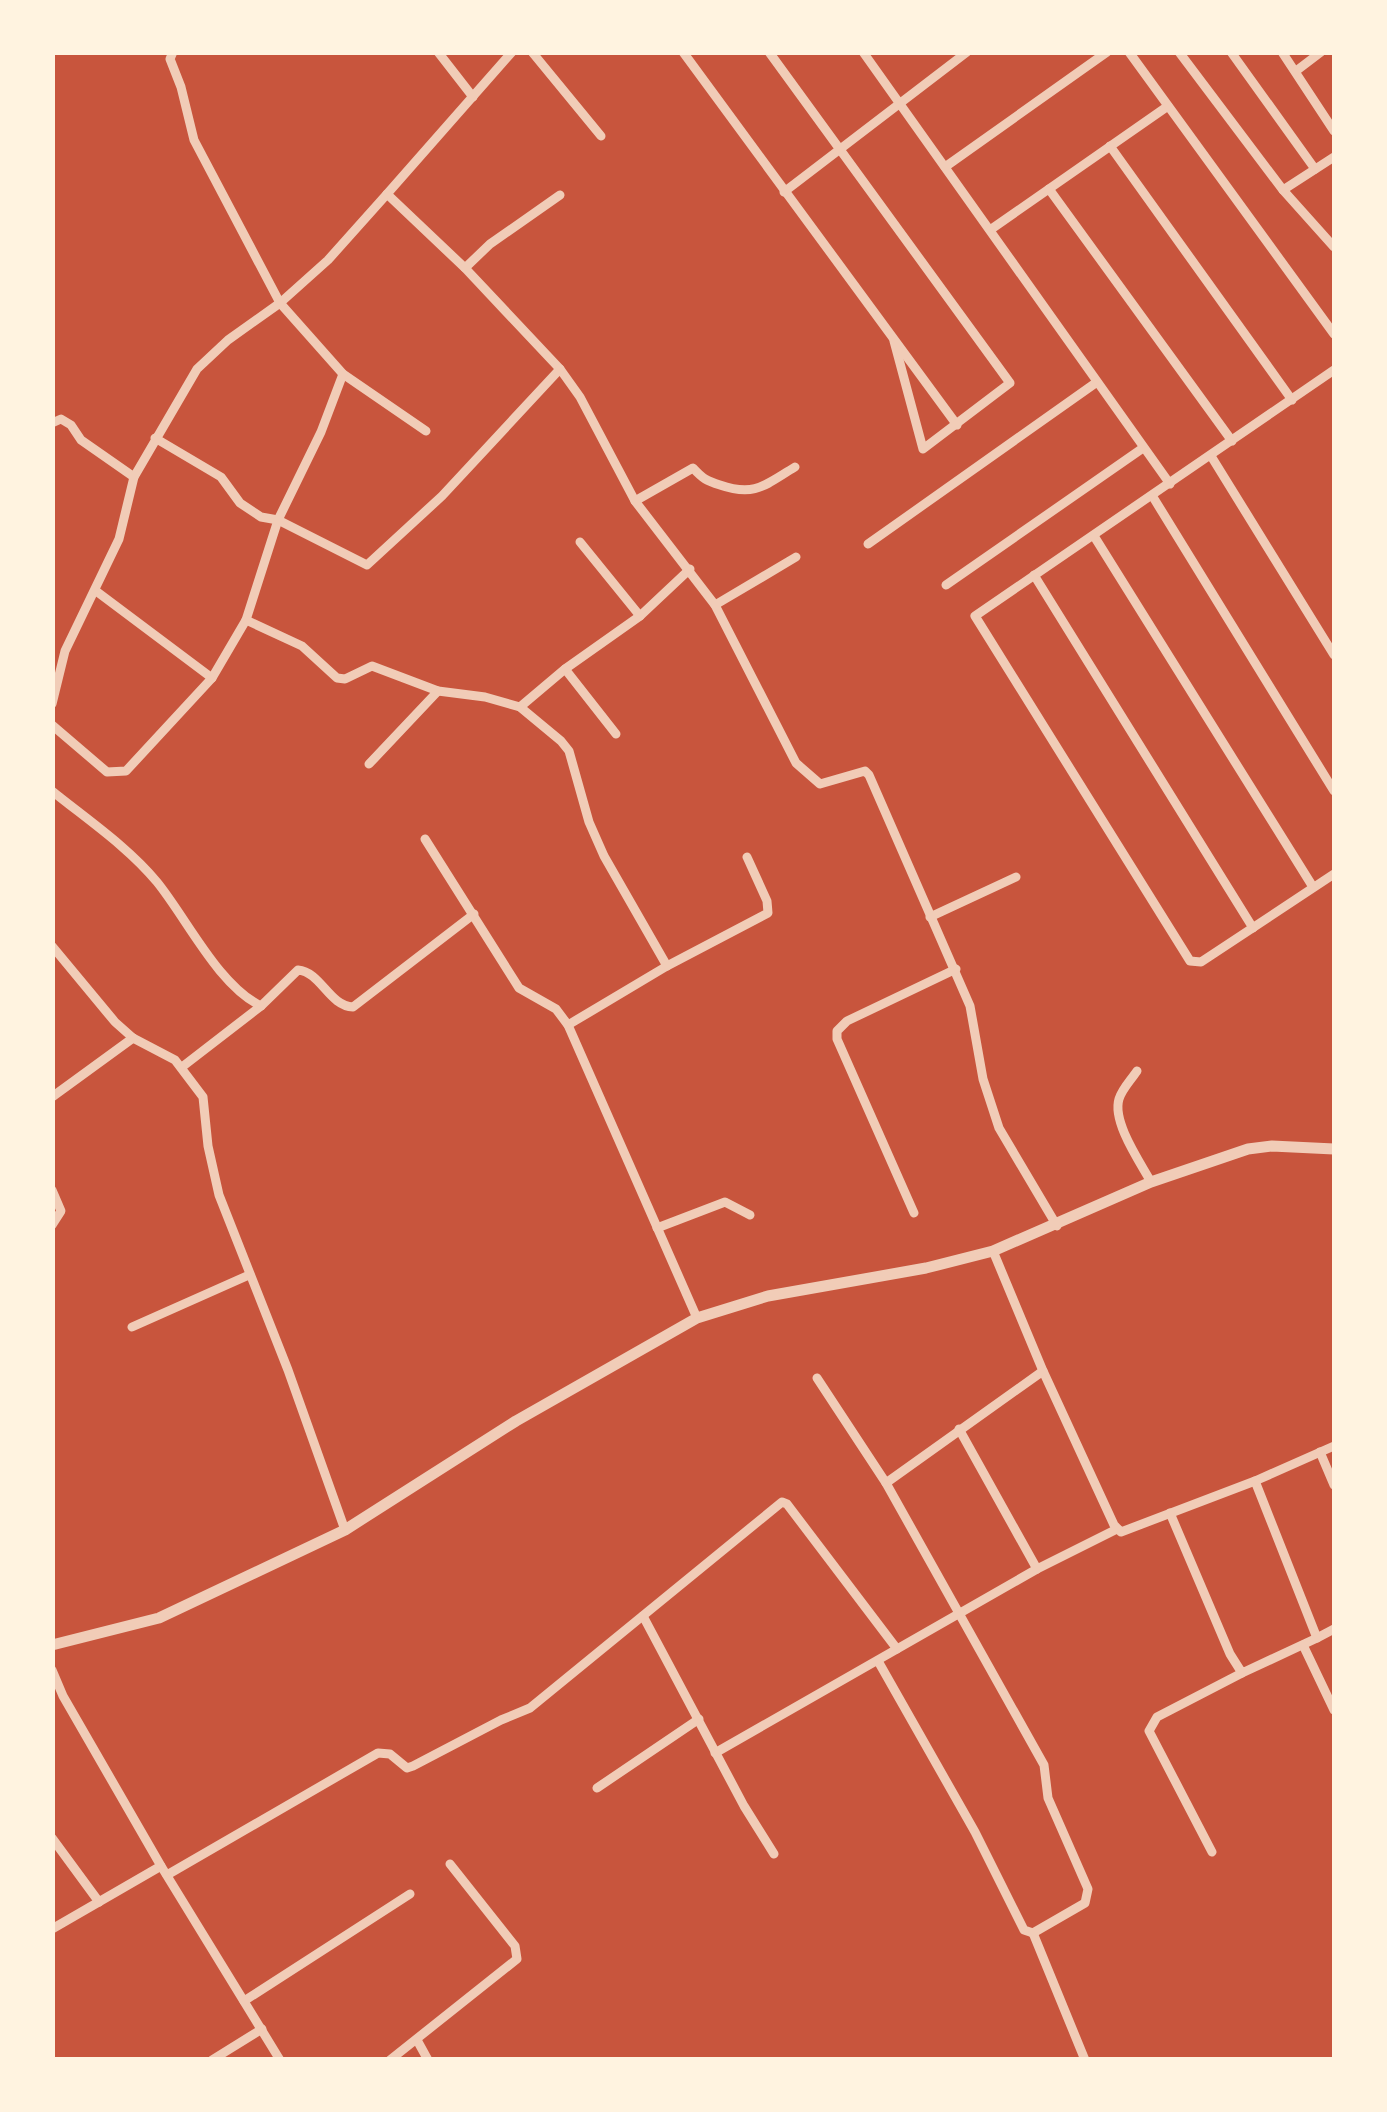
<svg xmlns="http://www.w3.org/2000/svg" width="1387" height="2112" font-family="'DejaVu Sans',sans-serif">
<style>
.lines{fill:none;stroke-linecap:round;stroke-linejoin:round}
.minor{stroke:#f1ccb7;stroke-width:9}
.tertiary{stroke:#f1ccb7;stroke-width:11}
</style>
<rect width="100%" height="100%" fill="#c8553d"/>
<g class="lines">
<g class="minor">
<polyline points="173,52 170,59 181,87 194,140 280,303 343,374 426,431"/>
<polyline points="438,52 473,97"/>
<polyline points="512,52 387,194 465,268 560,369 580,397 635,501 715,605 796,763 820,784 865,771 869,775 970,1006 983,1079 999,1128 1057,1226"/>
<polyline points="532,52 601,136"/>
<polyline points="683,52 957,425"/>
<polyline points="769,52 1010,383 923,449 894,341"/>
<polyline points="863,52 1170,484"/>
<polyline points="1129,52 1334,334"/>
<polyline points="1179,52 1283,190 1334,247"/>
<polyline points="1231,52 1315,169"/>
<polyline points="1282,52 1334,131"/>
<polyline points="1296,71 1321,52"/>
<polyline points="1110,146 1292,400"/>
<polyline points="945,167 1107,52"/>
<polyline points="1049,189 1232,441"/>
<polyline points="1283,190 1334,157"/>
<polyline points="784,192 967,52"/>
<polyline points="990,230 1168,106"/>
<polyline points="465,268 490,244 560,195"/>
<polyline points="1334,370 975,616 1190,961 1201,962 1334,874"/>
<polyline points="52,423 61,419 71,425 81,440 134,477"/>
<polyline points="155,438 221,477 240,503 261,517 278,520 367,565 442,496 560,369"/>
<polyline points="1211,456 1334,655"/>
<polyline points="1153,497 1334,791"/>
<path d="M635,501L693,468C703,479 707,481 720,485C755,497 765,485 795,467"/>
<polyline points="1094,536 1313,887"/>
<polyline points="580,542 640,616"/>
<polyline points="868,544 1097,382"/>
<polyline points="1034,575 1253,928"/>
<polyline points="946,585 1143,448"/>
<polyline points="96,591 212,678"/>
<polyline points="715,605 796,557"/>
<polyline points="246,620 302,646 337,678 345,679 372,666 438,691 485,697 520,707 561,741 569,751 589,822 604,856 667,966 568,1025"/>
<polyline points="565,669 616,734"/>
<polyline points="52,704 65,651 119,539 134,477 197,369 228,340 280,303 328,260 387,194"/>
<polyline points="520,707 565,669 640,616 690,569"/>
<polyline points="52,725 107,772 126,771 212,678 246,620 278,520 321,432 343,374"/>
<polyline points="369,764 438,691"/>
<path d="M52,791C88,820 128,847 157,882C187,919 218,985 261,1006"/>
<polyline points="425,839 519,988 556,1009 568,1025 697,1318"/>
<polyline points="930,917 1016,877"/>
<polyline points="52,946 115,1022 133,1038 175,1060 203,1097 208,1146 219,1195 288,1370 345,1530"/>
<polyline points="667,966 768,913 767,901 747,857"/>
<path d="M182,1067L261,1006L298,970C321,972 329,1006 353,1007L474,914"/>
<path d="M1137,1071C1131,1080 1122,1089 1119,1099C1112,1122 1140,1162 1151,1182"/>
<polyline points="52,1097 133,1038"/>
<polyline points="52,1190 61,1211 52,1225"/>
<polyline points="914,1213 837,1039 837,1031 847,1021 956,969"/>
<polyline points="657,1228 725,1202 750,1215"/>
<polyline points="993,1251 1043,1371 1114,1525 1121,1532 1255,1481 1334,1446"/>
<polyline points="132,1327 249,1275"/>
<polyline points="817,1378 886,1483"/>
<polyline points="959,1429 1037,1569"/>
<polyline points="1320,1452 1334,1485"/>
<polyline points="1255,1481 1317,1638 1334,1629"/>
<polyline points="1170,1513 1230,1654 1242,1673 1317,1638"/>
<polyline points="643,1616 744,1806 774,1854"/>
<polyline points="1303,1645 1334,1710"/>
<polyline points="878,1661 975,1832 1024,1930 1033,1933 1085,1903 1088,1889 1048,1798 1044,1765 886,1483 1043,1371"/>
<polyline points="52,1670 63,1696 161,1866 280,2060"/>
<polyline points="715,1753 1037,1569 1117,1529"/>
<polyline points="597,1788 699,1719"/>
<polyline points="52,1838 99,1902"/>
<polyline points="1212,1852 1149,1731 1157,1717 1242,1673"/>
<polyline points="167,1875 378,1753 390,1754 407,1768 413,1766 501,1720 530,1708 782,1502 787,1504 897,1649"/>
<polyline points="52,1929 161,1866"/>
<polyline points="1033,1933 1085,2060"/>
<polyline points="244,2001 410,1894"/>
<polyline points="417,2040 428,2060"/>
<polyline points="212,2060 262,2029"/>
<polyline points="390,2060 517,1959 515,1946 450,1864"/>
</g>
<polyline class="tertiary" points="52,1645 159,1618 345,1530 516,1421 697,1318 768,1296 926,1268 993,1251 1151,1182 1248,1149 1272,1146 1334,1149"/>
</g>
<rect width="1387" height="2112" fill="none" stroke="#fff3e0" stroke-width="110"/>
</svg>
